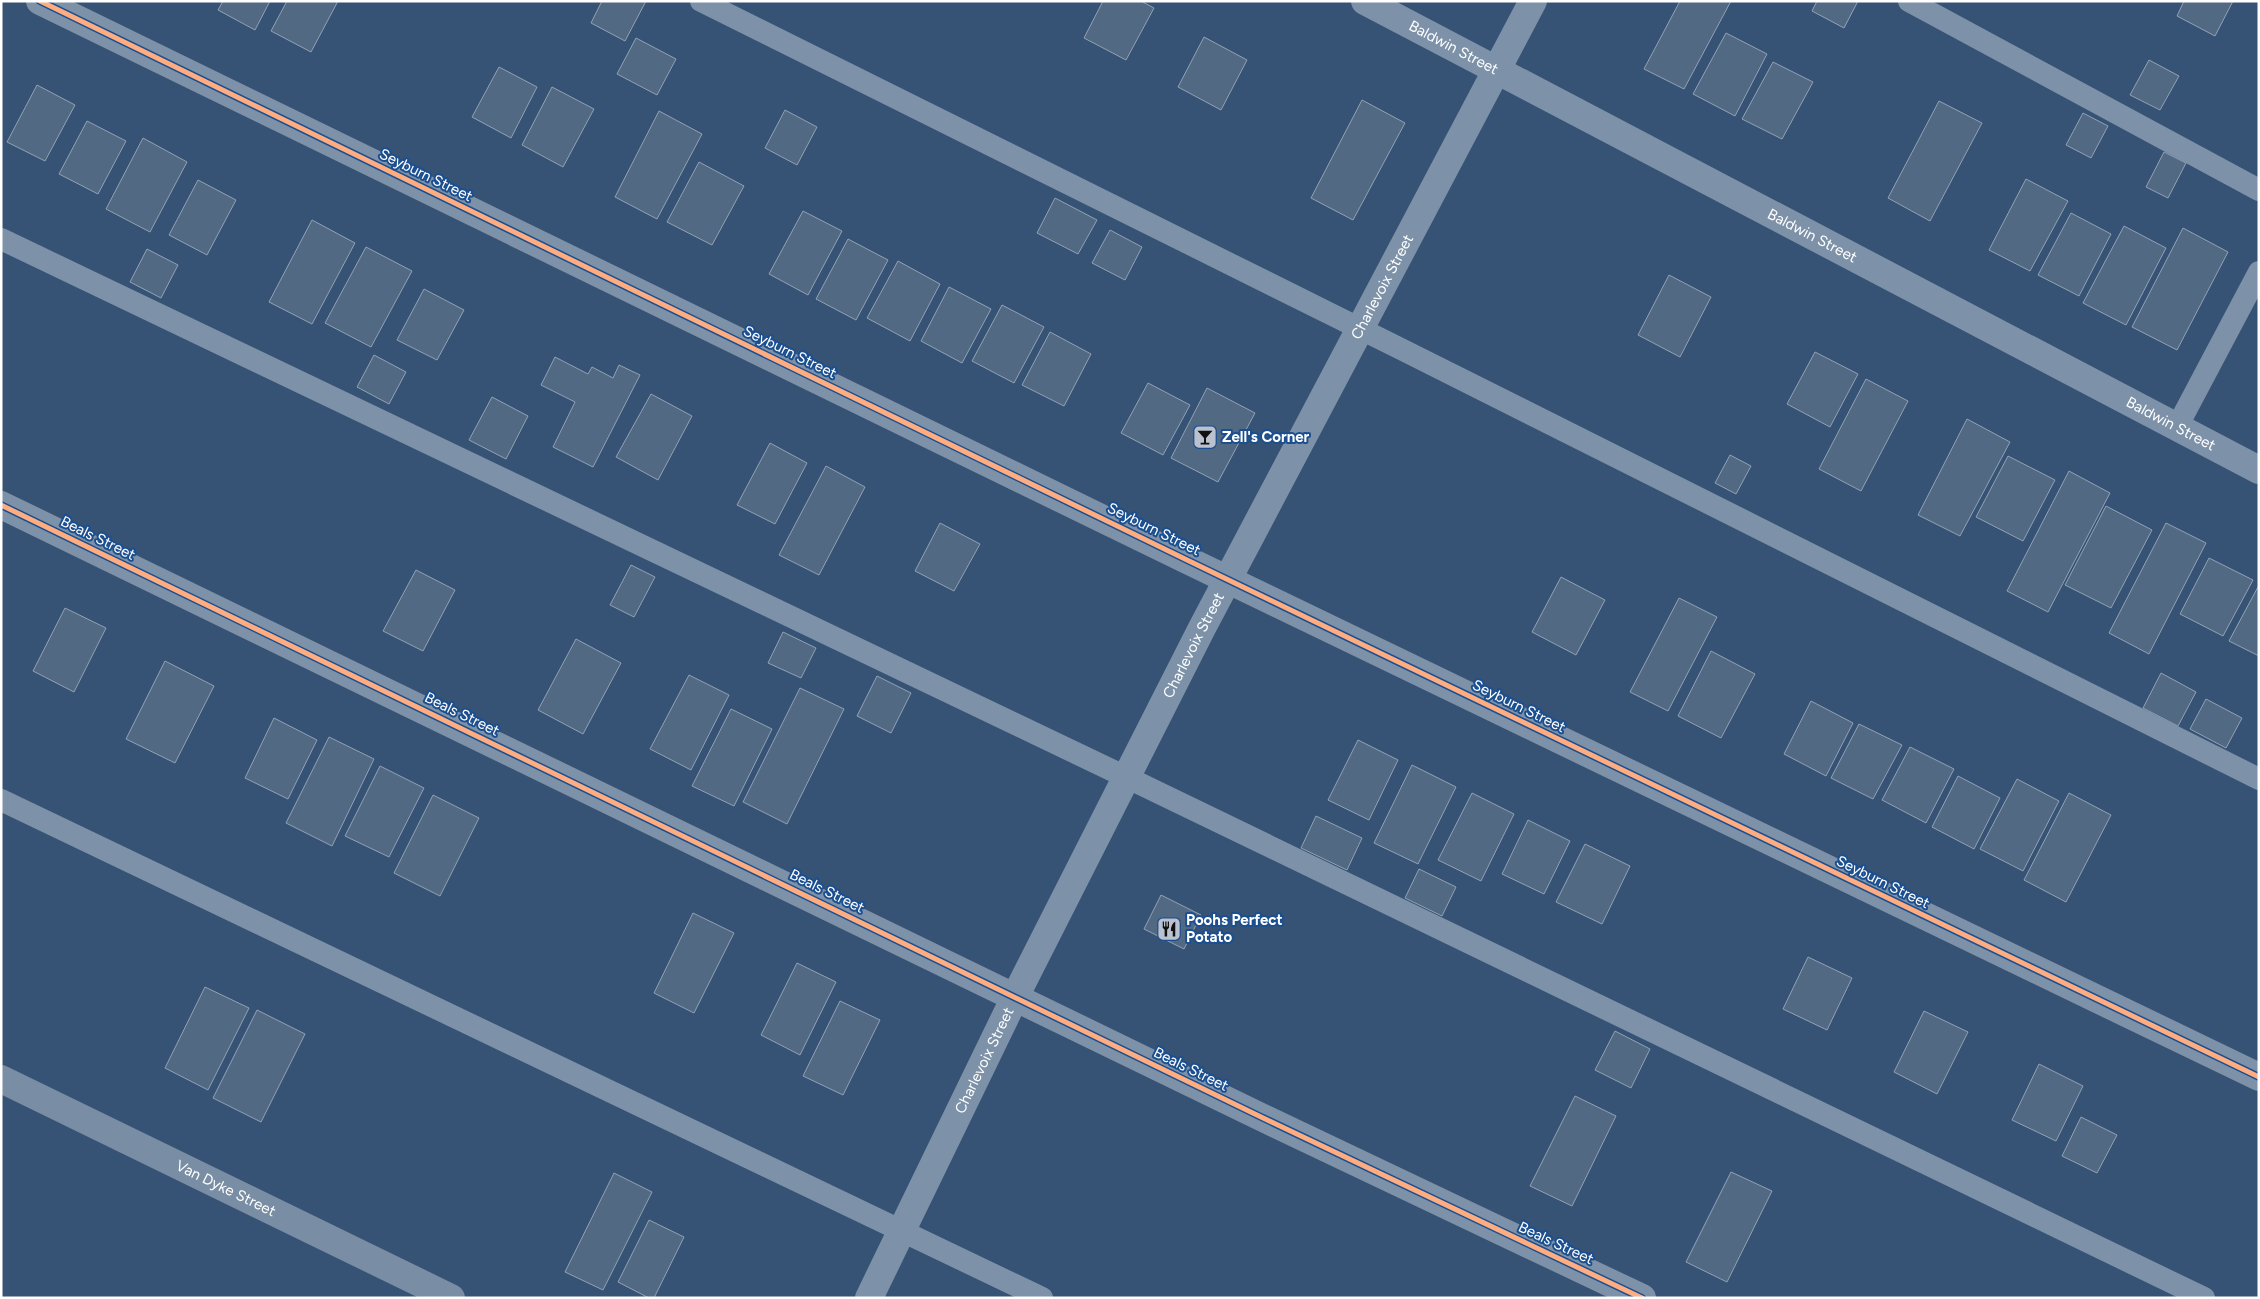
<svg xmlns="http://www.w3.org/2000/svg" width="2260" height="1299" font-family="Figtree,sans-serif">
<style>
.building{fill:#526984;stroke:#92a2b6}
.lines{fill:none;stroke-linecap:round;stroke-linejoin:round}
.service{stroke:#7d92a8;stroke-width:22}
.minor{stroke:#7d92a8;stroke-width:28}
.tertiary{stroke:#7d92a8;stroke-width:28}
.secondary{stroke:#798da4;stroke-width:28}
.cycleway-casing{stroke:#1b4f8f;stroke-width:8}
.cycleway{stroke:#ffac80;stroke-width:5}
.labels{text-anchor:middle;stroke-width:4;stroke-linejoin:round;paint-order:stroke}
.street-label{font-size:15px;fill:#fff;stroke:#1b4f8f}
.poi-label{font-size:15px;font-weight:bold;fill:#fff;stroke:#1b4f8f;text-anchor:start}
</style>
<rect width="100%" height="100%" fill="#365274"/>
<g class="building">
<polygon points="223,1 270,1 255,30 218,10"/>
<polygon points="287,1 338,1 311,52 271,31"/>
<polygon points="602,1 646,1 625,41 591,23"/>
<polygon points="1103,1 1141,1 1154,8 1126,60 1084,38"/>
<polygon points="1680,1 1731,1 1684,89 1644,69"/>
<polygon points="1817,1 1858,1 1844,28 1812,11"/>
<polygon points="2184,1 2233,1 2215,36 2177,16"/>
<polygon points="1726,33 1767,54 1735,116 1693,94"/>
<polygon points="1204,37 1247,60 1221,110 1178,87"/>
<polygon points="636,38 676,59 657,95 617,74"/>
<polygon points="2149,60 2179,76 2160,110 2130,95"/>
<polygon points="1773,62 1813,82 1782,139 1742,119"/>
<polygon points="499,67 537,87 511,138 472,117"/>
<polygon points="37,85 75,105 45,161 7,142"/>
<polygon points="552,87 594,109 563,167 522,145"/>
<polygon points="1362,100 1405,123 1353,220 1311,198"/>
<polygon points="1939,101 1982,123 1930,221 1888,198"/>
<polygon points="785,110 817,127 797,165 765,148"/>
<polygon points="659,111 702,134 657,219 615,197"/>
<polygon points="2083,113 2108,126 2091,158 2066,145"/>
<polygon points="87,121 126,141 98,194 59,174"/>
<polygon points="143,138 187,162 150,232 106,209"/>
<polygon points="2164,152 2186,163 2168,198 2146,187"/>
<polygon points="699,162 744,186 712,245 667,222"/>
<polygon points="2026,179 2068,201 2030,271 1989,250"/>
<polygon points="198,180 236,200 207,255 169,235"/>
<polygon points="1055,198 1097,220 1078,254 1037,233"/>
<polygon points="803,211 842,231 808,295 769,274"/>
<polygon points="2071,213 2111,234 2079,296 2038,275"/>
<polygon points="312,220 355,243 312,324 269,302"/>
<polygon points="2124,226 2166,248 2126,325 2083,303"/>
<polygon points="2183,228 2228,252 2177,350 2132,327"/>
<polygon points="1110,230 1142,247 1125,280 1092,263"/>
<polygon points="848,239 888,260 856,320 816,299"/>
<polygon points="366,247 412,271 371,347 325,323"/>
<polygon points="147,249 178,265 161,298 130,282"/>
<polygon points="898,261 940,284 910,341 867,318"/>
<polygon points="1669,275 1711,297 1680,357 1638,335"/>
<polygon points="949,287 991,309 962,363 921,341"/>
<polygon points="424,289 464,310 437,360 397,340"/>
<polygon points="1002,305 1044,327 1014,383 972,361"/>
<polygon points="1050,332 1091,354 1064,406 1022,385"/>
<polygon points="1815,352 1858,374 1830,427 1787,404"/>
<polygon points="374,355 406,372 389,404 357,387"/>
<polygon points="555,357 588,374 592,367 613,378 619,365 640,375 593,467 553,447 575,402 541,385"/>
<polygon points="1866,379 1908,401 1861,491 1819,469"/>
<polygon points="1148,383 1190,405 1163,455 1121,433"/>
<polygon points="1207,388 1255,413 1218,482 1171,458"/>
<polygon points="651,394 692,416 658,480 616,457"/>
<polygon points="492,397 528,416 506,459 469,440"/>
<polygon points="1967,419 2010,442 1960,536 1918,515"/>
<polygon points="770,443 807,463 775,524 737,505"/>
<polygon points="1730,455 1751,466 1736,494 1715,483"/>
<polygon points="2008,456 2055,480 2023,541 1976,517"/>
<polygon points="826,466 865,487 819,575 779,555"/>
<polygon points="2069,471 2110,493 2048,612 2007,591"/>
<polygon points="2106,506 2152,530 2111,608 2065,585"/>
<polygon points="940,523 980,544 954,591 915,571"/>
<polygon points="2166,523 2206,543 2149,654 2109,633"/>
<polygon points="2209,558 2253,580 2223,636 2180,614"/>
<polygon points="631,565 655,577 634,617 610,605"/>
<polygon points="416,570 455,590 423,651 383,631"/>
<polygon points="1561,577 1605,600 1576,655 1532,632"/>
<polygon points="2259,585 2259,656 2229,641"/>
<polygon points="1679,598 1717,617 1668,711 1630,692"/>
<polygon points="65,608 106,628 74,692 33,671"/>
<polygon points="783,632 816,648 801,678 768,663"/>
<polygon points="576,639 621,663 583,734 538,710"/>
<polygon points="1711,651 1755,674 1721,738 1678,716"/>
<polygon points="165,661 214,686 175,763 126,739"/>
<polygon points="2161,673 2196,692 2178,726 2143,708"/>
<polygon points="689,675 729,695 691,770 650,749"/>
<polygon points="877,676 911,693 891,733 857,716"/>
<polygon points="800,688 844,709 787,824 743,802"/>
<polygon points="2206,699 2242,718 2226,748 2190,729"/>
<polygon points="1811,701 1853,723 1826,776 1784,754"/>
<polygon points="731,709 772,729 734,806 692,786"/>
<polygon points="274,718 317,740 288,799 245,778"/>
<polygon points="1859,724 1902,745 1873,799 1831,778"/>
<polygon points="329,737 374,759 332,846 286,823"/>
<polygon points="1358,740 1398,760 1369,820 1328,800"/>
<polygon points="1910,747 1954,769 1926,823 1882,800"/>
<polygon points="1412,765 1456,787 1418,864 1374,843"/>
<polygon points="380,766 424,788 389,857 345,836"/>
<polygon points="1958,776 2000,798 1974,849 1932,827"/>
<polygon points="2017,779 2059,801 2023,871 1980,849"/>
<polygon points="1472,793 1514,814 1481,881 1438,860"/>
<polygon points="2069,793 2111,815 2066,902 2024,880"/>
<polygon points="433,795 479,818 440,896 394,873"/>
<polygon points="1316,816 1362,838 1347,870 1301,848"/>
<polygon points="1528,820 1570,841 1544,894 1502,874"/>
<polygon points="1585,844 1630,866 1602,924 1556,902"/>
<polygon points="1419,869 1456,887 1442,916 1405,898"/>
<polygon points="1161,895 1201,915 1184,949 1144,929"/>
<polygon points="693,913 734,933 694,1013 654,993"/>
<polygon points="1808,957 1852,978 1827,1030 1783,1009"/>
<polygon points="797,963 836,982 800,1055 761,1035"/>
<polygon points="205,987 249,1008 208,1090 165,1068"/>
<polygon points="840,1001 880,1020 843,1095 803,1076"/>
<polygon points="257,1010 305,1034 261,1122 213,1098"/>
<polygon points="1924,1011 1968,1032 1937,1094 1894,1072"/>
<polygon points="1615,1031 1650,1049 1631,1088 1595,1070"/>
<polygon points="2039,1064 2083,1086 2056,1141 2012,1120"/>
<polygon points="1575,1096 1616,1116 1572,1206 1530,1186"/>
<polygon points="2081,1117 2117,1135 2097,1173 2062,1156"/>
<polygon points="1731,1172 1772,1191 1727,1282 1686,1262"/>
<polygon points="614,1173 652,1192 603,1290 565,1272"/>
<polygon points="649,1220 684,1237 654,1298 649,1298 618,1282"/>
</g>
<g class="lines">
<g class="service">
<polyline points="701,1 1403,350 2259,779"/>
<polyline points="1909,1 2259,190"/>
<polyline points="1,239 1126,777 2204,1298"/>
<polyline points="2177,427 2259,272"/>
<polyline points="1,800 1042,1298"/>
</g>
<g class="minor">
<polyline points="40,1 1185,559 2259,1077"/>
<path id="s1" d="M1365,1L2259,470"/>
<polyline points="1,505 1259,1116 1642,1298"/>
</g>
<path class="tertiary" id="s2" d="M869,1298L1015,997L1202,628L1533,1"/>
<path class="secondary" id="s3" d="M1,1079L451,1298"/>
<g class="cycleway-casing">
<g id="cycleway">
<polyline points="40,1 1185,559 2259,1077"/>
<polyline points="1,505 1259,1116 1642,1298"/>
</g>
</g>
<use href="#cycleway" class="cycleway"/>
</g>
<defs>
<g id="bar-square" transform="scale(1.25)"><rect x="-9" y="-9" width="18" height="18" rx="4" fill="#b9c2ce" stroke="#1b4f8f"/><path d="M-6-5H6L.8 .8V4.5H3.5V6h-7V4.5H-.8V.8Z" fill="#111"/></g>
<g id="restaurant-square" transform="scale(1.25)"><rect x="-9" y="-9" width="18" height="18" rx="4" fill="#b9c2ce" stroke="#1b4f8f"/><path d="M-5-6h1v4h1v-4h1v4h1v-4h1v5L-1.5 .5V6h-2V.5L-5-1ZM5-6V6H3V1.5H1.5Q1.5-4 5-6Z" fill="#111"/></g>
</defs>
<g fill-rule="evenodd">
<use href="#bar-square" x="1205" y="437"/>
<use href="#restaurant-square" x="1169" y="929"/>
</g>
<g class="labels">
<g class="street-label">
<text dy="5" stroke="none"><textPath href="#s1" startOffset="100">Baldwin Street</textPath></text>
<text transform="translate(426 175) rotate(26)" y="5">Seyburn Street</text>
<text dy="5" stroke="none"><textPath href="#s1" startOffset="505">Baldwin Street</textPath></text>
<text dy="5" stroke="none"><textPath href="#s2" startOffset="1134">Charlevoix Street</textPath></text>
<text transform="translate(790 352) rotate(26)" y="5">Seyburn Street</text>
<text dy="5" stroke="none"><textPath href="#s1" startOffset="910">Baldwin Street</textPath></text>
<text transform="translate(1154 529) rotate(26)" y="5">Seyburn Street</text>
<text transform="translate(98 538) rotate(26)" y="5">Beals Street</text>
<text dy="5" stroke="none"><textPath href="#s2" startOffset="729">Charlevoix Street</textPath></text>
<text transform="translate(1519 706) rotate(26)" y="5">Seyburn Street</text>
<text transform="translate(462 714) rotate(26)" y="5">Beals Street</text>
<text transform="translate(1883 882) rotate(26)" y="5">Seyburn Street</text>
<text transform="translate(827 891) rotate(26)" y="5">Beals Street</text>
<text dy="5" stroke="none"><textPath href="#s2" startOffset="264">Charlevoix Street</textPath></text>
<text transform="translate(1191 1069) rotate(26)" y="5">Beals Street</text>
<text dy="5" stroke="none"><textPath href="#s3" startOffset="250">Van Dyke Street</textPath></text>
<text transform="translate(1556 1243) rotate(25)" y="5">Beals Street</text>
</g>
<g class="poi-label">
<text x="1222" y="442">Zell's Corner</text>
<text x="1186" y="925">Poohs Perfect<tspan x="1186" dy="17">Potato</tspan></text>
</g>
</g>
<rect width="2260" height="1299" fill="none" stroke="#ffffff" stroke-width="5"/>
</svg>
